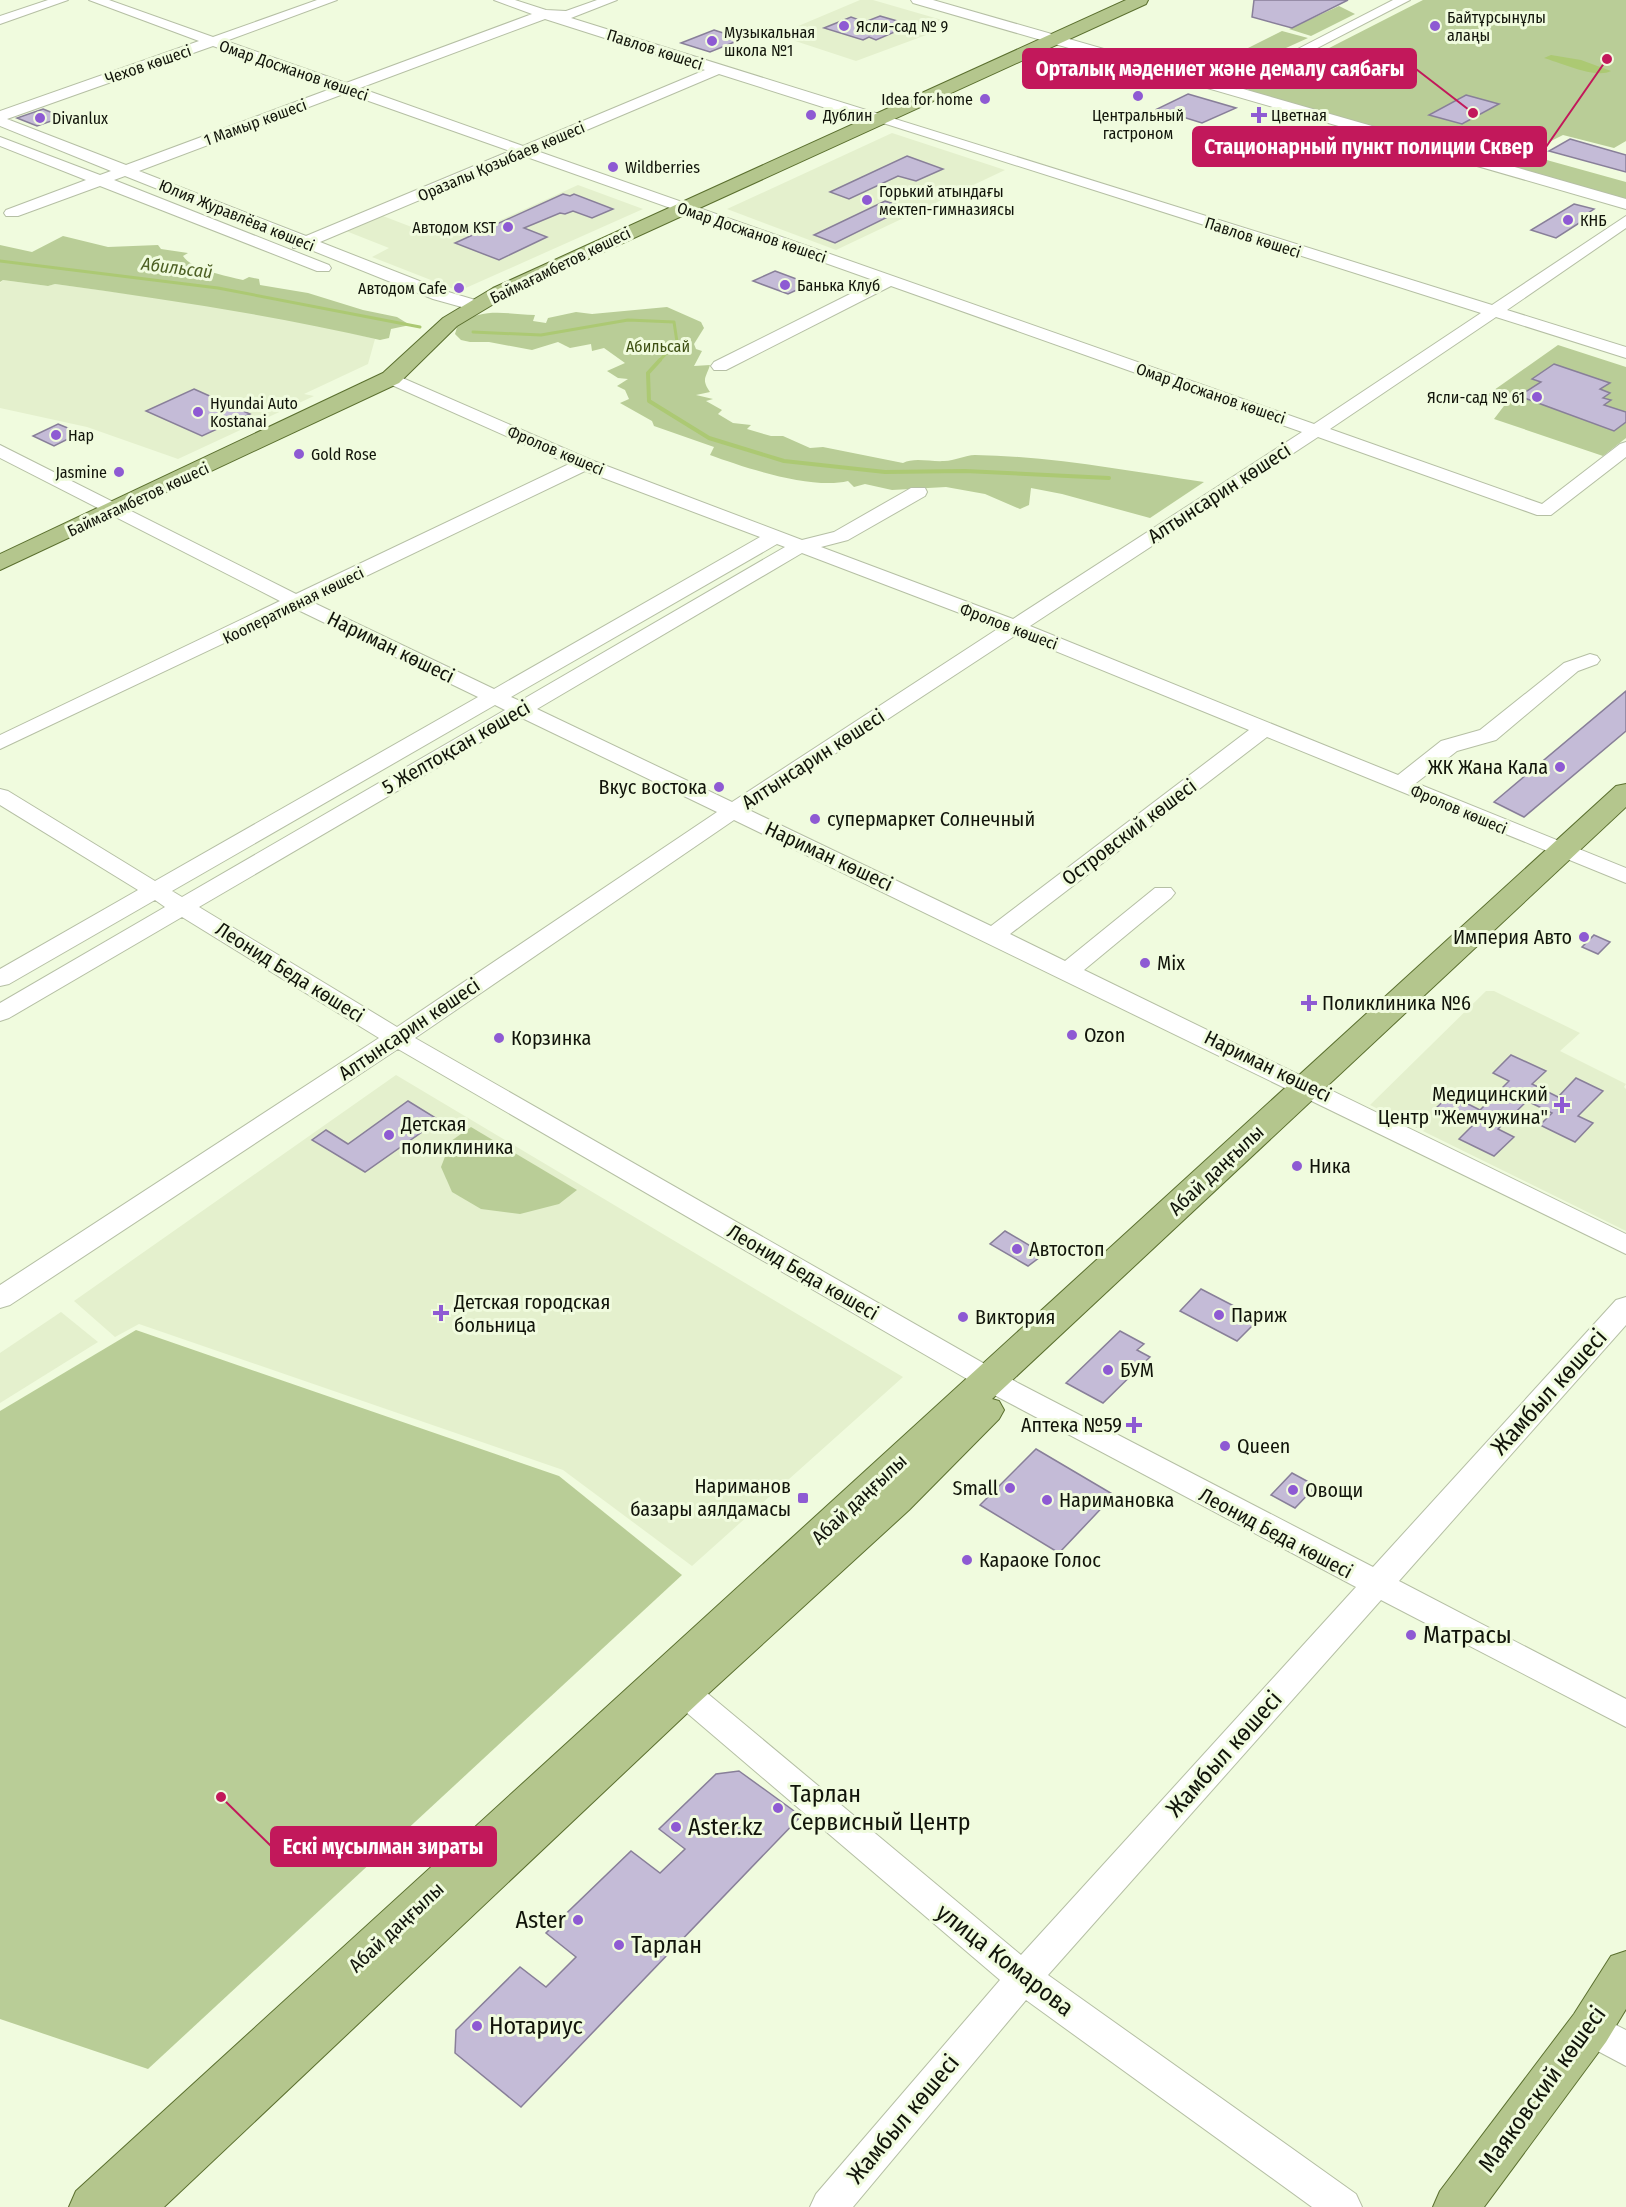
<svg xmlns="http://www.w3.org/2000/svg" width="1626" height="2207" font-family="'Fira Sans Condensed',sans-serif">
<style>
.built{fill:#e4f0cd}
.green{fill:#b9cd97}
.water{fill:#acc973}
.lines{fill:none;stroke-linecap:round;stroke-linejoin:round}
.stream-far1{stroke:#acc973;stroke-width:3}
.stream{stroke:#acc973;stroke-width:4}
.building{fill:#c4bbd7;stroke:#887f99;stroke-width:1.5}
.minor-casing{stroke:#b5bfa4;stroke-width:2}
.major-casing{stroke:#5a6f2e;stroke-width:2}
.minor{fill:#fff;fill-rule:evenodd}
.major{fill:#b4c68d;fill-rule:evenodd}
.poi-dot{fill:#8e5ad3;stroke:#f0fbde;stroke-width:2}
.labels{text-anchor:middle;stroke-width:6;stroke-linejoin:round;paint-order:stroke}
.far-poi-label{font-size:16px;fill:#11140a;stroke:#f0fbde;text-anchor:start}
.far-street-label{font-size:16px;fill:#11140a;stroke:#f0fbde}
.far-park-label{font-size:16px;fill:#3e5013;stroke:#f0fbde}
.far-water-label{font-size:18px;font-style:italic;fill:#4d6024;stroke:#f0fbde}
.street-label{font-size:20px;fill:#11140a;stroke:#f0fbde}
.poi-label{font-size:20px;fill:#11140a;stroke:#f0fbde;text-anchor:start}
.near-street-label{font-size:24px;fill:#11140a;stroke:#f0fbde}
.near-poi-label{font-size:24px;fill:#11140a;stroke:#f0fbde;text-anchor:start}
.leader{fill:none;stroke:#c2185b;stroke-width:2}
.callout-dot{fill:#c2185b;stroke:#f0fbde;stroke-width:2}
.callout{fill:#c2185b;stroke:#c2185b;stroke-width:2}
.callout-label{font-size:21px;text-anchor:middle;font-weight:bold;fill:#fff}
</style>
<rect width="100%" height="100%" fill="#f0fbde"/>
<g class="built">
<polygon points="860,0 873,0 942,20 929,25 937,31 856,61 777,35"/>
<polygon points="892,133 1005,170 836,250 727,209"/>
<polygon points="578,185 643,209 459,291 372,257 389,248 346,231 383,216 422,231 441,223 470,234"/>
<polygon points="3,280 48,286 55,284 218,306 320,325 375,339 368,364 304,394 314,396 178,459 87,427 0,408 0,283"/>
<polygon points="1486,991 1494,991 1580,1033 1560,1051 1626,1084 1624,1087 1626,1089 1626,1231 1370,1105"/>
<polygon points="396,1075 903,1377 692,1566 563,1470 139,1324 115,1337 74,1301"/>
<polygon points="61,1312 98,1342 0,1403 0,1353"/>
</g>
<g class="green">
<polygon points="1423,0 1626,0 1626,141 1614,148 1563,135 1525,154 1626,182 1626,201 1245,91"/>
<polygon points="1339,6 1355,14 1311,36 1289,29"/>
<polygon points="1282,31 1308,38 1255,62 1232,56"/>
<path d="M63,236L108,247L158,245L161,249L188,253L183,256C192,270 227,276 243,280L249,277L259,279L260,285L308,293L363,310L397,317L410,325L391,329L389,338L380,340C272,315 164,299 55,284L48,286L3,280L0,282V245L32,252Z"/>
<path d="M667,307L701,322L704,328L694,344L696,349L702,351L694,366L710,365C706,378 701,379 710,392L696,395L713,399L706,401L722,410L718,414L733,423L751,425L747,429L771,436H783L810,448L823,447L903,463C914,457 931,462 944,461C955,461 965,455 975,455C1052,456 1128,471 1204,482L1150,518L1062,494L1031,488L1029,505L1020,509L985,494L946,487L892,490L865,484L854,487L848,481C813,490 745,468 710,455L714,447L654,426L652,421L620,403L629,399L625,390L617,386L628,379L618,378L607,371L625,363L604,348L592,351L591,344L570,348L558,342L532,350L489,342H470L461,340L455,334L458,324C485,307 504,314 535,315L533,321L546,323L548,318L576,312L592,314Z"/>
<polygon points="1558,345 1626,367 1626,438 1603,456 1494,419 1507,402 1487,395"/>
<polygon points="471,1127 577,1190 559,1204 520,1214 481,1209 452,1192 441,1167 451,1141"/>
<polygon points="136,1330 559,1476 682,1575 148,2069 0,2019 0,1411"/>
</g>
<path class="water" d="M1551,55L1581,60L1611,71C1596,79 1561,63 1544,58Z"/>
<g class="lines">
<g class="stream-far1">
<polyline points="0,261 218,288 420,327"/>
<polyline points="473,332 541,335 628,320 674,322 677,342 659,361"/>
</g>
<polyline class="stream" points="660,360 648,373 649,401 709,438 784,461 885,472 965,471 1109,478"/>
</g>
<g class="building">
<polygon points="1254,0 1348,0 1292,28 1252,17"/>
<polygon points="880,16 911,25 876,40 869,37 863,40 824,28 851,17 865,22"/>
<polygon points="714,30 742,39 710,52 681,43"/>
<polygon points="1188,94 1236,108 1202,123 1157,109"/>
<polygon points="1466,95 1499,104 1462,124 1429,115"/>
<polygon points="43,109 63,117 37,126 17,118"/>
<polygon points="1570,139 1626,155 1626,172 1549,151"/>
<polygon points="907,156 943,169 916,181 898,176 849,199 830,192"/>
<polygon points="563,194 570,196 574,194 613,209 592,218 573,211 565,214 560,213 524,228 547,237 499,260 455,243"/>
<polygon points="885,201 906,208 835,243 814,235"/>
<polygon points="1574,204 1594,209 1582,217 1587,218 1556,238 1531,230"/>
<polygon points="775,271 810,284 788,294 753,281"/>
<polygon points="1554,364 1610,383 1600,389 1610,393 1603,398 1611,400 1604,405 1626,412 1626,422 1614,431 1519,396 1541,382 1532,379"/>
<polygon points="194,389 250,414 202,436 146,411"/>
<polygon points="58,424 80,433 54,446 33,436"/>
<polygon points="1626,691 1626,731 1524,817 1494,802"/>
<polygon points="1594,935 1610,942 1598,954 1582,947"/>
<polygon points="1511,1055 1546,1071 1532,1084 1558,1097 1576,1078 1603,1091 1578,1116 1593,1123 1575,1142 1540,1125 1552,1113 1527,1101 1498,1129 1514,1137 1494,1156 1459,1139 1472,1126 1436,1108 1450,1095 1480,1110 1509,1081 1493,1073"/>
<polygon points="408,1101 439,1120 365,1172 312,1140 326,1130 348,1144"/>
<polygon points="1005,1231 1044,1254 1028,1266 990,1244"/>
<polygon points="1201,1289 1259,1319 1237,1341 1180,1311"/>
<polygon points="1120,1331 1144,1344 1137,1350 1150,1357 1103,1403 1066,1383"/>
<polygon points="1036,1449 1114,1495 1059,1553 980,1505"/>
<polygon points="1292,1473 1316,1486 1295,1508 1271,1495"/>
<polygon points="739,1771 801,1816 521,2107 455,2053 456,2030 520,1967 546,1987 576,1957 546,1933 631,1851 660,1873 685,1849 659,1829 716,1774"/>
</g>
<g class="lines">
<g class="minor-casing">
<g id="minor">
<polygon points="48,0 68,0 0,24 0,16"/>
<path d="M89,0H109L213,37L317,0H337L226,41L346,83L532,14L494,0H515L546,10L566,11L597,0H617L571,18L1492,305L1626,216V228L1507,310L1626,347V358L1496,317L1330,429L1542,504L1620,444L1626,442V457L1551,515H1537L1318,437L1030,626L1398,775L1441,741L1480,730L1564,663L1590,654L1597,656L1600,660L1597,664L1578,671L1496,740L1457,751L1416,783L1626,868V883L1267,737L1010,934L1065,961L1155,888H1171L1175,893L1171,898L1084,970L1626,1234V1254L734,820L415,1038L1018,1383L1373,1567L1616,1300L1626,1297V1325L1399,1581L1626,1699V1727L1381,1600L1048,1975L1356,2194L1362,2207H1312L1026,2000L853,2207H810L816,2194L1000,1980L673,1701L668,1692L673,1683L684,1679L695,1683L1021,1955L1356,1587L998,1397L398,1049L10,1305L0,1308V1285L379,1038L182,917L9,1018L0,1021V1003L165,907L155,900L9,984L0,986V969L138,890L0,805V789L8,791L155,881L478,697L296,609L0,749V735L280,601L0,458V445L296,594L569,464L385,382L382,378L391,373L591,460L802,540L834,532L911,488H925L927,492L925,496L848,540L821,547L1013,619L1302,432L891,286L726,370H714L711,366L714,362L876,281L524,156L320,242L445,291L482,302L484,306L482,310L476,311L433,299L306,248H293V243L125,176L114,180L329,265L331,268L329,271H317L100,186L18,216H6L4,213L6,210L86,180L0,146V137L100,175L111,171L0,126V111L199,41ZM545,19L705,70L523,146L360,88ZM213,46L333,88L126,165L7,119ZM719,74L873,123H883L1481,313L1314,424L537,151ZM346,93L510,151L306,236L139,171ZM585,471L760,537L494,689L312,602ZM777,544L785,547L520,701L511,697ZM802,553L999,628L732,802L537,709ZM1016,635L1249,730L991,926L749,810ZM495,705L505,710L182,897L172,891ZM522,718L717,812L397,1027L199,907Z"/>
<polygon points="911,0 933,0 1626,199 1626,209 913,3"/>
<polygon points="1393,0 1410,0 1265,75 1255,75 1253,72"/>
<polygon points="1590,2012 1626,2030 1626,2066 1577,2040 1572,2028 1577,2016"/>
</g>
</g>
<g class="major-casing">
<g id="major">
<polygon points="1126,0 1148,0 1146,4 507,296 457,326 399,383 0,570 0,554 383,373 443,318 493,288"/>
<polygon points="1626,784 1626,807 992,1399 999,1401 1004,1410 999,1419 909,1510 698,1703 164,2207 69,2207 76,2191 1616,786"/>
<polygon points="1626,1951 1626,2009 1606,2042 1484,2207 1433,2207 1440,2191 1574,2014 1611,1956"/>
</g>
</g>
<use href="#minor" class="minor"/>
<use href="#major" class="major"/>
</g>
<g class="poi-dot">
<circle cx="844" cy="26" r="6"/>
<circle cx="1435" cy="26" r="6"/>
<circle cx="712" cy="41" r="6"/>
<circle cx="1138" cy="96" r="6"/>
<circle cx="985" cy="99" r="6"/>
<circle cx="811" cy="115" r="6"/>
<path d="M1256 106h6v6h6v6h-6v6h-6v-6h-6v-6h6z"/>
<circle cx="40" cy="118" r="6"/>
<circle cx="613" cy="167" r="6"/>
<circle cx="867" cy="200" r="6"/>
<circle cx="1568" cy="220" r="6"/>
<circle cx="508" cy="227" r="6"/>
<circle cx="785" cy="285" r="6"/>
<circle cx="459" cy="288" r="6"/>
<circle cx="1537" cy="397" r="6"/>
<circle cx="198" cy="412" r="6"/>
<circle cx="56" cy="435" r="6"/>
<circle cx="299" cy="454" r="6"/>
<circle cx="119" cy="472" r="6"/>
<circle cx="1560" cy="767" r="6"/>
<circle cx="719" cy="787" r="6"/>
<circle cx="815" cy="819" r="6"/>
<circle cx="1584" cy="937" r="6"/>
<circle cx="1145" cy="963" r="6"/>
<path d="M1306 994h6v6h6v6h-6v6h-6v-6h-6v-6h6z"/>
<circle cx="1072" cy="1035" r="6"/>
<circle cx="499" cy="1038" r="6"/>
<path d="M1559 1096h6v6h6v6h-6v6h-6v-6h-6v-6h6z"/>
<circle cx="389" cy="1135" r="6"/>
<circle cx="1297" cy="1166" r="6"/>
<circle cx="1017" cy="1249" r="6"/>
<path d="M438 1304h6v6h6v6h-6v6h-6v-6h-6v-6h6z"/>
<circle cx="1219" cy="1315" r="6"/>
<circle cx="963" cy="1317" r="6"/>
<circle cx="1108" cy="1370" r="6"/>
<path d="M1131 1416h6v6h6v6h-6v6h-6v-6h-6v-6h6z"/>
<circle cx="1225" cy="1446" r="6"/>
<circle cx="1010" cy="1488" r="6"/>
<circle cx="1293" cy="1490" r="6"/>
<rect x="797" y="1492" width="12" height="12" rx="3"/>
<circle cx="1047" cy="1500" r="6"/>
<circle cx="967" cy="1560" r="6"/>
<circle cx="1411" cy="1635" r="6"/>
<circle cx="778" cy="1808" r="6"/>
<circle cx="676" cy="1827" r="6"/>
<circle cx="578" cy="1920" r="6"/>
<circle cx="619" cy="1945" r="6"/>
<circle cx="477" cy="2026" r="6"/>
</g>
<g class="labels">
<g class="far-poi-label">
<text x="1447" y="23">Байтұрсынұлы<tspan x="1447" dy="18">алаңы</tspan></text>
<text x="856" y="32">Ясли-сад № 9</text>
<text x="724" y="38">Музыкальная<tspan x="724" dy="18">школа №1</tspan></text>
<text x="973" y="105" text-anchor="end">Idea for home</text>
<text x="823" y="121">Дублин</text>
<text x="1138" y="121" text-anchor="middle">Центральный<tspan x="1138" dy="18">гастроном</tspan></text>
<text x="1271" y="121">Цветная</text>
<text x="52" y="124">Divanlux</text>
<text x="625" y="173">Wildberries</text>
<text x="879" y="197">Горький атындағы<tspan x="879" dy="18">мектеп-гимназиясы</tspan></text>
<text x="1580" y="226">КНБ</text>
<text x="496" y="233" text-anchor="end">Автодом KST</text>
<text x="797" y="291">Банька Клуб</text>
<text x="447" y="294" text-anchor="end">Автодом Cafe</text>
<text x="1525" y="403" text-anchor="end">Ясли-сад № 61</text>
<text x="210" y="409">Hyundai Auto<tspan x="210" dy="18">Kostanai</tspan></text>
<text x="68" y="441">Нар</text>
<text x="311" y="460">Gold Rose</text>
<text x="107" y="478" text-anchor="end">Jasmine</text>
</g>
<g class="far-street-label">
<text transform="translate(655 49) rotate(18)" y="6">Павлов көшесі</text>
<text transform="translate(148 64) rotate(-19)" y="6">Чехов көшесі</text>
<text transform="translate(294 70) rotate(19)" y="6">Омар Досжанов көшесі</text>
<text transform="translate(255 122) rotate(-20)" y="6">1 Мамыр көшесі</text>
<text transform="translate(501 161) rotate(-23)" y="6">Оразалы Қозыбаев көшесі</text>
<text transform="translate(237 215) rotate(22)" y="6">Юлия Журавлёва көшесі</text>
<text transform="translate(752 232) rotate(19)" y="6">Омар Досжанов көшесі</text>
<text transform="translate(1253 237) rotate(18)" y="6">Павлов көшесі</text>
<text transform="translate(560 265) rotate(-26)" y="6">Баймағамбетов көшесі</text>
<text transform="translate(1211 393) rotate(19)" y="6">Омар Досжанов көшесі</text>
<text transform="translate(556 450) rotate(23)" y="6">Фролов көшесі</text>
<text transform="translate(138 499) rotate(-25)" y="6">Баймағамбетов көшесі</text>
<text transform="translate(293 605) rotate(-26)" y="6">Кооперативная көшесі</text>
<text transform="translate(1009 626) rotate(21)" y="6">Фролов көшесі</text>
<text transform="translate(1459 809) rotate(23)" y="6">Фролов көшесі</text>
</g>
<g class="far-park-label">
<text x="658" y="352">Абильсай</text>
</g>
<g class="far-water-label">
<text transform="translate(177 268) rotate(7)" y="6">Абильсай</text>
</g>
<g class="street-label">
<text transform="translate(1219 493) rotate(-33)" y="7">Алтынсарин көшесі</text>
<text transform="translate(391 647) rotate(26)" y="7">Нариман көшесі</text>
<text transform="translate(456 747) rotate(-30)" y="7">5 Желтоқсан көшесі</text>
<text transform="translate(813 759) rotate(-33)" y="7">Алтынсарин көшесі</text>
<text transform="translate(1129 832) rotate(-37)" y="7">Островский көшесі</text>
<text transform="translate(829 856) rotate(25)" y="7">Нариман көшесі</text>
<text transform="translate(290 972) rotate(32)" y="7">Леонид Беда көшесі</text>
<text transform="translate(409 1029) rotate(-34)" y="7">Алтынсарин көшесі</text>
<text transform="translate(1268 1066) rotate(26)" y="7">Нариман көшесі</text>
<text transform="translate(1216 1170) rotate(-43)" y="7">Абай даңғылы</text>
<text transform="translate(803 1272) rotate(30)" y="7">Леонид Беда көшесі</text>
<text transform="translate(859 1499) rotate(-43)" y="7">Абай даңғылы</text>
<text transform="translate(1276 1533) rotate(28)" y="7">Леонид Беда көшесі</text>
<text transform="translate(396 1927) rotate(-43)" y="7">Абай даңғылы</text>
</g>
<g class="poi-label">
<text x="1548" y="774" text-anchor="end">ЖК Жана Кала</text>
<text x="707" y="794" text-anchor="end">Вкус востока</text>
<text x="827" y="826">супермаркет Солнечный</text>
<text x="1572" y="944" text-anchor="end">Империя Авто</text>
<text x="1157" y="970">Mix</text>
<text x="1322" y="1010">Поликлиника №6</text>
<text x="1084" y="1042">Ozon</text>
<text x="511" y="1045">Корзинка</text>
<text x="1548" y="1101" text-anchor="end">Медицинский<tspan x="1548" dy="23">Центр "Жемчужина"</tspan></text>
<text x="401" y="1131">Детская<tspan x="401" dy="23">поликлиника</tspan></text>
<text x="1309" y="1173">Ника</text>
<text x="1029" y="1256">Автостоп</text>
<text x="454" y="1309">Детская городская<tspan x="454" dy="23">больница</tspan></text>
<text x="1231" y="1322">Париж</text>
<text x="975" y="1324">Виктория</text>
<text x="1120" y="1377">БУМ</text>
<text x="1122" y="1432" text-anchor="end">Аптека №59</text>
<text x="1237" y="1453">Queen</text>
<text x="791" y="1493" text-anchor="end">Нариманов<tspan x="791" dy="23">базары аялдамасы</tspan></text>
<text x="998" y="1495" text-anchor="end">Small</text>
<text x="1305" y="1497">Овощи</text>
<text x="1059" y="1507">Наримановка</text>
<text x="979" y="1567">Караоке Голос</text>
</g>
<g class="near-street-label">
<text transform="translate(1549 1392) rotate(-48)" y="8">Жамбыл көшесі</text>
<text transform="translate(1224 1754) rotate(-48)" y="8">Жамбыл көшесі</text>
<text transform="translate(1005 1960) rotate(38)" y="8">улица Комарова</text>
<text transform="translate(1542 2089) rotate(-54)" y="8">Маяковский көшесі</text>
<text transform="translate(903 2119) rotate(-50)" y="8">Жамбыл көшесі</text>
</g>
<g class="near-poi-label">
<text x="1423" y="1643">Матрасы</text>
<text x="790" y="1802">Тарлан<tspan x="790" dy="28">Сервисный Центр</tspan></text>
<text x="688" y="1835">Aster.kz</text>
<text x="566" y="1928" text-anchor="end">Aster</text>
<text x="631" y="1953">Тарлан</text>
<text x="489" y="2034">Нотариус</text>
</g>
</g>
<path class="leader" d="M1473 113L1416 69M1607 59L1546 147M221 1797L271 1846"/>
<g class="callout-dot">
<circle cx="1473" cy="113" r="6"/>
<circle cx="1607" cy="59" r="6"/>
<circle cx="221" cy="1797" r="6"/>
</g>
<g class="callout">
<rect x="1023" y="49" width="393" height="39" rx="6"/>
<rect x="1193" y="127" width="353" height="39" rx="6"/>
<rect x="271" y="1827" width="225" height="39" rx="6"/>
</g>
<g class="callout-label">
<text x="1220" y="76">Орталық мәдениет және демалу саябағы</text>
<text x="1369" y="154">Стационарный пункт полиции Сквер</text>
<text x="383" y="1854">Ескі мұсылман зираты</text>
</g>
</svg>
